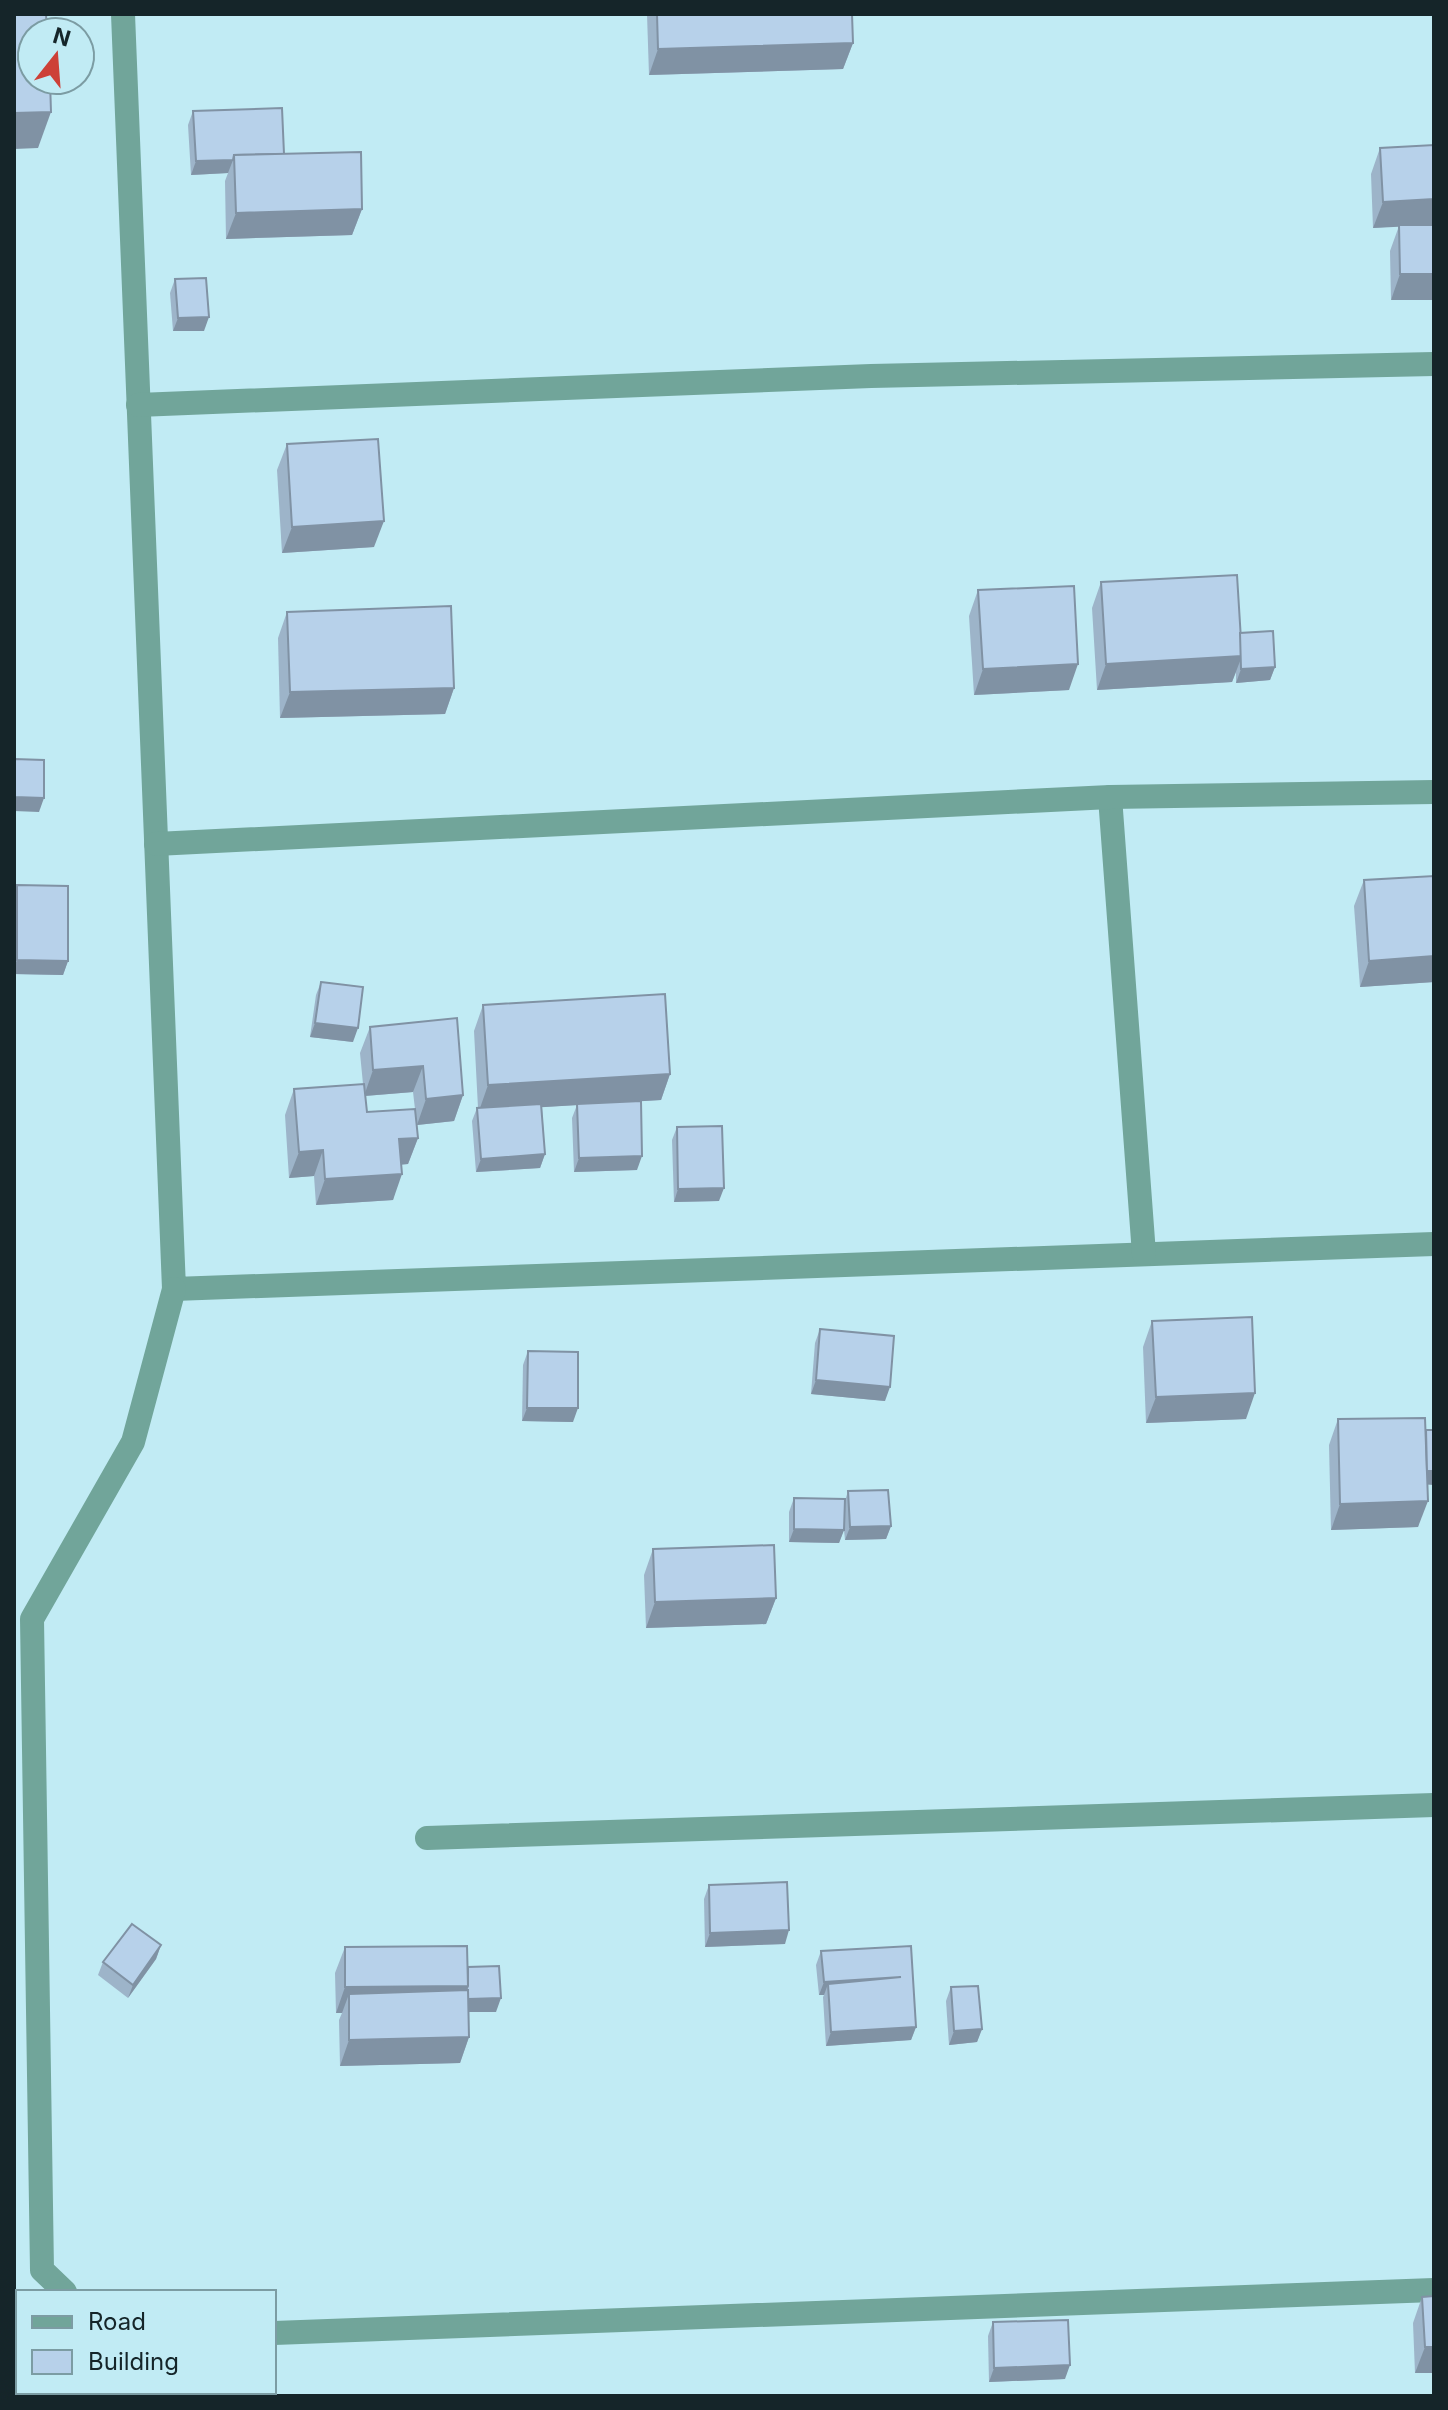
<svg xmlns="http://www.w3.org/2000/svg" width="1448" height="2410" font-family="Inter,sans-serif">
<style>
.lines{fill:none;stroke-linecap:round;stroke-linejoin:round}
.minor{stroke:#71a59a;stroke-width:24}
.wall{fill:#9db4c9;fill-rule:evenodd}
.shaded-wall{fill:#8092a4}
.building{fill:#b7d1ea;stroke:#8092a4;stroke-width:2}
</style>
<rect width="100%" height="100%" fill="#c1ebf4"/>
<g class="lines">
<g class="minor">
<polyline points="123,14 174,1289 1434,1244"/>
<polyline points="138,405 871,376 1434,364"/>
<polyline points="1110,797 1144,1254"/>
<polyline points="156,844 1110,797 1434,792"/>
<polyline points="427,1838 1434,1805"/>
<polyline points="65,2292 42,2270 32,1619 133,1442 174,1289"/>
<polyline points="274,2333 1434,2290"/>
<polyline points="117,2392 118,2396"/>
</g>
</g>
<g class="wall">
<polygon points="647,14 852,14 853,43 843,69 649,75"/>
<polygon points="193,111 284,154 362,209 352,235 226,239 225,181 228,173 191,175 188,125"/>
<polygon points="1380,148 1434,225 1391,300 1390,251 1399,226 1373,228 1371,174"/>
<polygon points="175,279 204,331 173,331 170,293"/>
<polygon points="287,444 374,547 282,553 277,470"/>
<polygon points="1101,582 1240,633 1275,667 1270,680 1236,683 1236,672 1232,682 1097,690 1092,608"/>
<polygon points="978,590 1069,690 974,695 969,616"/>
<polygon points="287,612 454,688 445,714 280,718 278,638"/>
<polygon points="1434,876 1434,982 1360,987 1354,906 1364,880"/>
<polygon points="17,885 68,961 63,975 14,974 14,894"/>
<polygon points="321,982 353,1042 310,1037 316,995"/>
<polygon points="483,1005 670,1074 661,1100 621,1102 637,1170 574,1172 572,1118 577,1105 542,1107 545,1154 540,1168 476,1172 472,1121 477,1108 478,1108 474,1031"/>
<path d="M370,1027L463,1095L454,1121L417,1125L418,1138L408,1164L401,1165L393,1200L316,1205L314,1176L289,1178L285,1115L294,1089L363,1084L360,1053ZM413,1092L415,1109L367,1112L365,1096Z"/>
<polygon points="677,1127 719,1201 674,1202 672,1140"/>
<polygon points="1152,1321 1246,1419 1146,1423 1143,1347"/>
<polygon points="820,1329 885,1401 811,1394 815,1343"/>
<polygon points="528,1351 573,1422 522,1421 523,1365"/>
<polygon points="1338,1419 1427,1485 1418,1527 1331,1530 1329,1445"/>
<polygon points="848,1491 891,1526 886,1539 845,1540 844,1530 839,1543 789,1542 789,1512 794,1498 845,1501"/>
<polygon points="653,1549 776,1598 766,1624 646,1628 644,1575"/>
<polygon points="709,1885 785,1944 705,1947 704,1899"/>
<polygon points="161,1945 156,1959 128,1998 98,1975 103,1962"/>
<polygon points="345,1947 468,1967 496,2012 469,2012 469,2037 460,2063 340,2066 339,2020 342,2013 336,2013 335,1973"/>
<polygon points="821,1951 916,2027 911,2040 826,2046 823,1997 824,1995 819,1995 816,1965"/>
<polygon points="951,1987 982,2029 977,2042 949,2045 946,2001"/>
<polygon points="1422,2297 1434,2373 1415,2373 1413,2323"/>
<polygon points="993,2322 1065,2379 989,2382 988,2336"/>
</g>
<g class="shaded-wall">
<polygon points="853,43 843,69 649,75 658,49"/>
<polygon points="51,112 38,148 14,149 14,113"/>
<polygon points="233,160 228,173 191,175 196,161"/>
<polygon points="1434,199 1434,225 1373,228 1383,202"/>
<polygon points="362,209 352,235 226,239 236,213"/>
<polygon points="1400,274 1434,274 1434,300 1391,300"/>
<polygon points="209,317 204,331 173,331 178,318"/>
<polygon points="384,521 374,547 282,553 292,527"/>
<polygon points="1242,656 1232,682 1097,690 1106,664"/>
<polygon points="1078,664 1069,690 974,695 983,669"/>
<polygon points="1275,667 1270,680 1236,683 1241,669"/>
<polygon points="454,688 445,714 280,718 290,692"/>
<polygon points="14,797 44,798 39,812 14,811"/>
<polygon points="1434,956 1434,982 1360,987 1369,961"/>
<polygon points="17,960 68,961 63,975 14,974 14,967"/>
<polygon points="315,1023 358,1028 353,1042 310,1037"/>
<polygon points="423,1066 413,1092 364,1096 373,1070"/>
<polygon points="670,1074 661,1100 479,1111 488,1085"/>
<polygon points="463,1095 454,1121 417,1125 426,1099"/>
<polygon points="418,1138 408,1164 390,1165 399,1139"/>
<polygon points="323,1150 314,1176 289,1178 299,1152"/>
<polygon points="545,1154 540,1168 476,1172 481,1159"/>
<polygon points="642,1156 637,1170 574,1172 579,1158"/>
<polygon points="402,1174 393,1200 316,1205 325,1179"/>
<polygon points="724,1188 719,1201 674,1202 678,1189"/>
<polygon points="816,1380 890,1387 885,1401 811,1394"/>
<polygon points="1255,1393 1246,1419 1146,1423 1156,1397"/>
<polygon points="527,1408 578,1408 573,1422 522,1421"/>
<polygon points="1424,1471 1434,1471 1434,1485 1419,1484"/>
<polygon points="1428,1501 1418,1527 1331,1530 1340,1504"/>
<polygon points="891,1526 886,1539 845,1540 850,1527"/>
<polygon points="794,1529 844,1530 839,1543 789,1542"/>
<polygon points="776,1598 766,1624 646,1628 655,1602"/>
<polygon points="789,1930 785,1944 705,1947 710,1933"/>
<polygon points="161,1945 156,1959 128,1998 133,1985"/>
<polygon points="901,1977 828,1984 824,1995 819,1995 824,1982"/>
<polygon points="468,1986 459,2012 349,1994 342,2013 336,2013 345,1987"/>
<polygon points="501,1998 496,2012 461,2012 466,1999"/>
<polygon points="916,2027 911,2040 826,2046 831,2032"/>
<polygon points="982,2029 977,2042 949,2045 954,2031"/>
<polygon points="469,2037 460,2063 340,2066 349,2040"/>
<polygon points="1425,2347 1434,2347 1434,2373 1415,2373"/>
<polygon points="1070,2365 1065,2379 989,2382 994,2368"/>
</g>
<g class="building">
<polygon points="14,14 46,14 47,32 32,32 32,80 50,80 51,112 14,113"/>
<polygon points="657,14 852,14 853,43 658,49"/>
<polygon points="282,108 284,154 234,155 233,160 196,161 193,111"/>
<polygon points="1434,145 1434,199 1383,202 1380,148"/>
<polygon points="361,152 362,209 236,213 234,155"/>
<polygon points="1399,225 1434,225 1434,274 1400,274"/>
<polygon points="206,278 209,317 178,318 175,279"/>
<polygon points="378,439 384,521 292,527 287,444"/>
<polygon points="1237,575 1242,656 1106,664 1101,582"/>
<polygon points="1074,586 1078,664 983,669 978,590"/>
<polygon points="451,606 454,688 290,692 287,612"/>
<polygon points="1273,631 1275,667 1241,669 1240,633"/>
<polygon points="14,759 44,760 44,798 14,797"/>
<polygon points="1434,876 1434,956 1369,961 1364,880"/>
<polygon points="17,885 68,886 68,961 17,960"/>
<polygon points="321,982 363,987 358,1028 315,1023"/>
<polygon points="665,994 670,1074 488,1085 483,1005"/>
<polygon points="457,1018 463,1095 426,1099 423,1066 373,1070 370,1027"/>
<polygon points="364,1084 367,1112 415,1109 418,1138 399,1139 402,1174 325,1179 323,1150 299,1152 294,1089"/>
<polygon points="641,1101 642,1156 579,1158 577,1104"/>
<polygon points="541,1104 545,1154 481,1159 477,1108"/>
<polygon points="722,1126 724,1188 678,1189 677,1127"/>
<polygon points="1252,1317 1255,1393 1156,1397 1152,1321"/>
<polygon points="820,1329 894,1336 890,1387 816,1380"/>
<polygon points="528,1351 578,1352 578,1408 527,1408"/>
<polygon points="1425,1418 1428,1501 1340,1504 1338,1419"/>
<polygon points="1426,1430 1434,1430 1434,1471 1427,1471"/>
<polygon points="888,1490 891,1526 850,1527 848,1491"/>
<polygon points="794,1498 845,1499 844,1530 794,1529"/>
<polygon points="774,1545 776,1598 655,1602 653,1549"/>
<polygon points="787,1882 789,1930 710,1933 709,1885"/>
<polygon points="132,1924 161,1945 133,1985 103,1962"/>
<polygon points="467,1946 468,1986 345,1987 345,1947"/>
<polygon points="911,1946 916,2027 831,2032 828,1984 901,1977 824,1982 821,1951"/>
<polygon points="499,1966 501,1998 468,1999 468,1990 466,1990 468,1986 468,1967"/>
<polygon points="978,1986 982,2029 954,2031 951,1987"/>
<polygon points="468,1990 469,2037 349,2040 349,1994"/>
<polygon points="1434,2296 1434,2347 1425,2347 1422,2297"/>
<polygon points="1068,2320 1070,2365 994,2368 993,2322"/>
</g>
<rect width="1448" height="2410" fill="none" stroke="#152529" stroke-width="32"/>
<rect x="16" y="2290" width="260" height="104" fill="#c1ebf4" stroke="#7c9ca3" stroke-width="2"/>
<rect x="32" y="2316" width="40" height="12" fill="#71a59a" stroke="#7c9ca3" stroke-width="2"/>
<text x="88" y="2330" font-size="24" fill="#152529">Road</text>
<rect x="32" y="2350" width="40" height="24" fill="#b7d1ea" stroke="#7c9ca3" stroke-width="2"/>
<text x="88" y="2370" font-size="24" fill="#152529">Building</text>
<g transform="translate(56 56) rotate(17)"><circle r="38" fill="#c1ebf4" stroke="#7c9ca3" stroke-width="2"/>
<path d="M0-6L14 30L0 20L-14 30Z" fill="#cd4037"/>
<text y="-12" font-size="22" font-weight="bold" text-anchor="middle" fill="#152529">N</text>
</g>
</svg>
